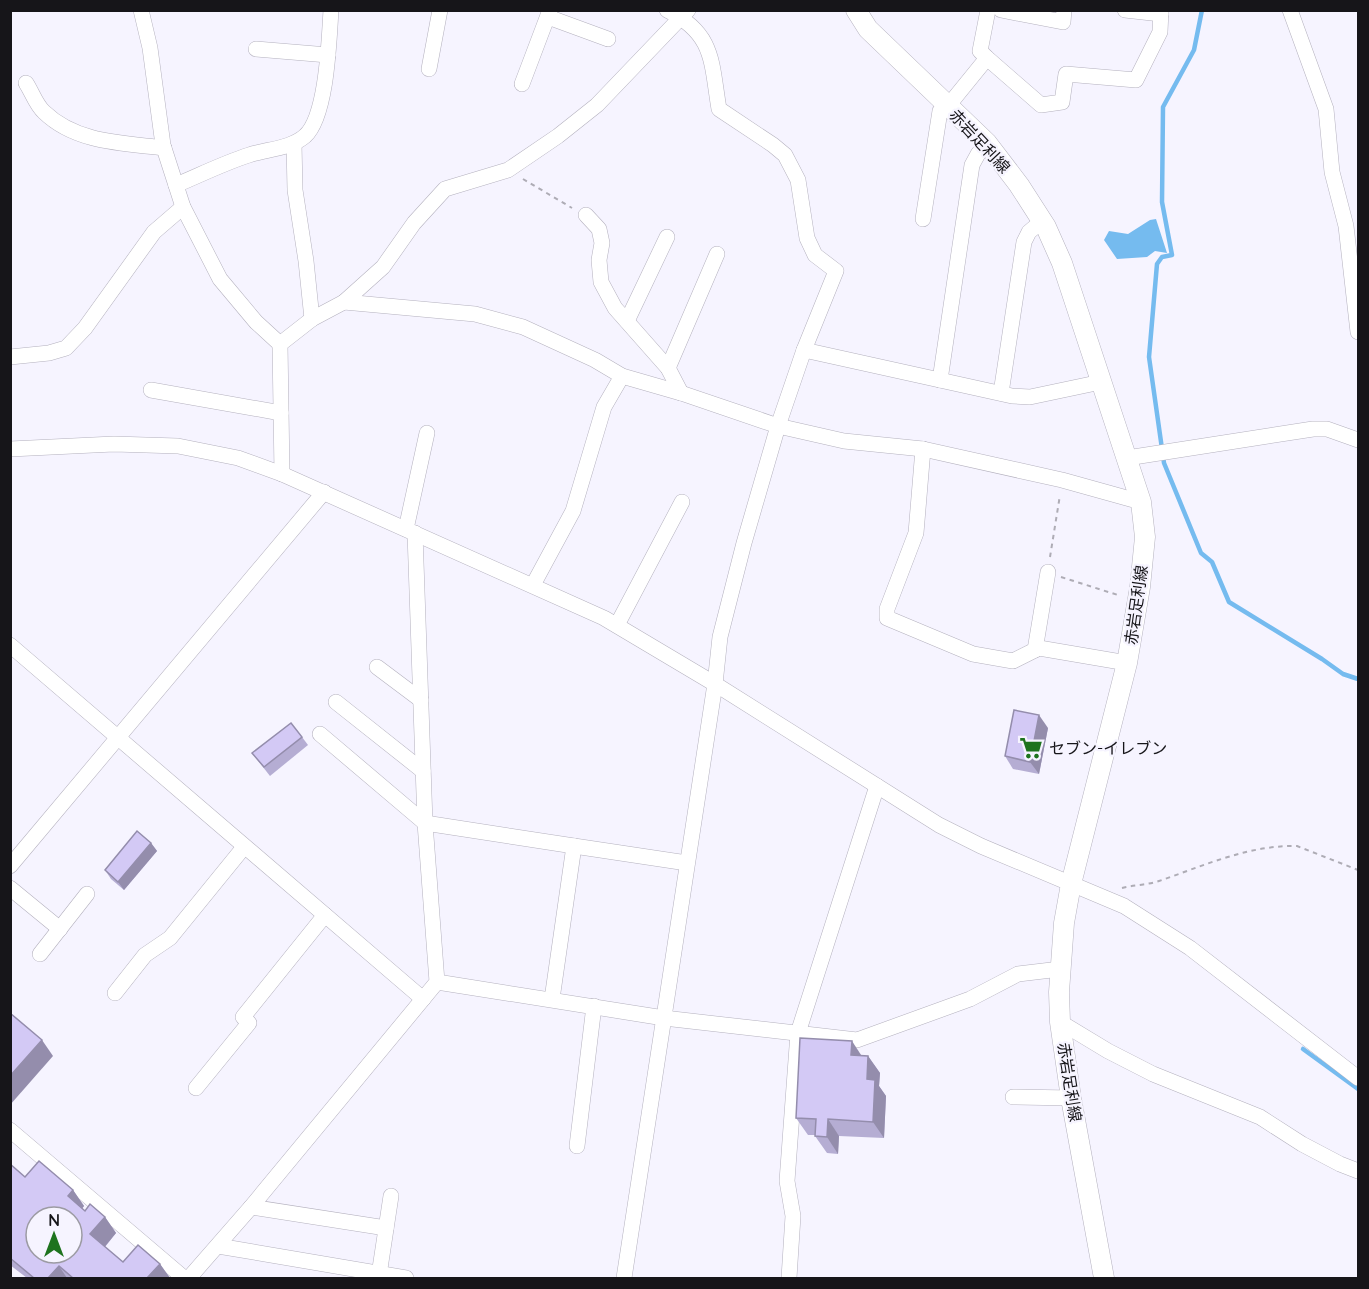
<svg xmlns="http://www.w3.org/2000/svg" width="1369" height="1289" font-family="Quicksand,'Noto Sans JP',sans-serif">
<style>
.water{fill:#75bbef}
.lines{fill:none;stroke-linecap:round;stroke-linejoin:round}
.stream{stroke:#75bbef;stroke-width:4.5}
.minor-casing{stroke:#b4b1be;stroke-width:16}
.major-casing{stroke:#b4b1be;stroke-width:21}
.path{stroke:#aeacb5;stroke-width:2;stroke-dasharray:4.5 4.5;stroke-linecap:butt}
.minor{stroke:#fff;stroke-width:15}
.major{stroke:#fff;stroke-width:20}
.wall{fill:#b5add3}
.shaded-wall{fill:#948dac}
.building{fill:#d3c9f5;stroke:#948dac;stroke-width:1.5;fill-rule:evenodd}
.labels{text-anchor:middle;stroke-width:4.5;stroke-linejoin:round;paint-order:stroke}
.street-label{font-size:16px;fill:#161519;stroke:#f6f4ff}
.poi-label{font-size:16px;fill:#161519;stroke:#f6f4ff;text-anchor:start}
</style>
<rect width="100%" height="100%" fill="#f6f4ff"/>
<polygon class="water" points="1156,219 1167,253 1155,251 1147,257 1117,259 1104,240 1109,231 1128,234 1150,220"/>
<g class="lines">
<g class="stream">
<polyline points="1202,10 1194,50 1163,107 1162,202 1172,255 1162,257 1157,264 1149,357 1164,463 1201,553 1212,562 1229,602 1322,659 1343,674 1358,679"/>
<polyline points="1303,1049 1358,1089"/>
</g>
<g class="minor-casing">
<g id="minor">
<polyline points="141,10 150,48 163,145 183,207 220,279 256,322 280,344"/>
<polyline points="1001,10 1063,22 1064,10"/>
<polyline points="1125,10 1161,14"/>
<polyline points="1290,10 1326,109 1332,172 1346,226 1358,332"/>
<polyline points="548,17 608,39"/>
<polyline points="256,49 328,55"/>
<polyline points="987,58 1041,105 1062,102 1066,74 1136,80 1160,32 1161,10"/>
<polyline points="429,69 440,10"/>
<path d="M26,83C32,92 36,105 44,112C76,143 123,143 164,148"/>
<polyline points="522,84 550,10"/>
<polyline points="294,144 295,190 306,261 312,319"/>
<path d="M176,185C200,175 224,163 249,155C267,149 290,149 305,136C327,116 329,40 331,10"/>
<polyline points="586,215 599,229 602,243 599,260 601,282 615,308 668,368 681,393"/>
<polyline points="923,219 940,111 948,106 987,58 980,51 988,10"/>
<polyline points="344,302 475,314 523,327 595,360 622,376 681,393 778,426 844,441 923,449 1062,480 1141,502"/>
<polyline points="627,321 667,237"/>
<polyline points="804,350 1012,396 1030,397 1101,382"/>
<polyline points="10,357 49,353 66,348 85,328 154,232 183,207"/>
<polyline points="668,368 717,254"/>
<polyline points="940,380 972,165 978,154 987,143"/>
<polyline points="151,390 281,413"/>
<polyline points="1001,393 1024,242 1029,232 1042,221"/>
<polyline points="10,449 114,444 178,446 238,458 282,474 604,618 715,684 939,825 981,846 1124,906 1190,948 1358,1078"/>
<polyline points="923,449 916,533 887,609 887,618 973,654 1013,661 1039,648 1127,663"/>
<polyline points="1127,458 1313,429 1327,429 1358,440"/>
<polyline points="282,474 280,344 312,319 344,302 383,267 414,223 445,189 508,170 558,136 597,105 688,10"/>
<polyline points="406,529 427,433"/>
<polyline points="533,585 573,511 604,407 622,376"/>
<polyline points="617,625 682,502"/>
<polyline points="10,645 423,999"/>
<polyline points="1035,650 1048,572"/>
<polyline points="377,667 421,700"/>
<polyline points="336,702 423,771"/>
<polyline points="320,734 425,823 574,846 552,999"/>
<polyline points="574,846 687,863"/>
<polyline points="10,866 324,492"/>
<polyline points="10,888 60,929"/>
<polyline points="40,954 87,894"/>
<polyline points="437,982 664,1018 857,1040 970,999 1018,974 1060,969"/>
<polyline points="115,993 145,955 170,938 244,847"/>
<polyline points="1060,1022 1108,1051 1153,1074 1260,1117 1302,1144 1340,1164 1358,1171"/>
<polyline points="196,1088 249,1023 243,1017 325,915"/>
<polyline points="1013,1097 1071,1098"/>
<polyline points="10,1130 184,1278"/>
<polyline points="577,1146 594,1006"/>
<polyline points="251,1207 386,1228"/>
<polyline points="218,1246 406,1278"/>
<polyline points="379,1275 391,1196"/>
<polyline points="189,1278 251,1207 437,982 425,823 415,533"/>
<path d="M624,1278L715,684L720,637L744,543L778,426L804,350L836,271L815,255L807,238L798,180L785,155L773,145L719,109C711,62 715,34 667,10"/>
<polyline points="789,1278 793,1216 787,1181 798,1033 877,786"/>
</g>
</g>
<g class="major-casing">
<polyline id="major" points="856,10 868,29 987,143 1019,185 1046,227 1062,263 1141,502 1145,537 1140,587 1127,663 1071,884 1064,923 1059,992 1060,1022 1071,1098 1104,1278"/>
</g>
<g class="path">
<polyline points="523,179 572,208"/>
<polyline points="1050,557 1060,495"/>
<polyline points="1061,577 1121,596"/>
<path d="M1122,888C1134,885 1147,885 1159,881C1203,866 1248,845 1297,846L1358,870"/>
</g>
<use href="#minor" class="minor"/>
<use href="#major" class="major"/>
</g>
<g class="wall">
<polygon points="1048,728 1039,774 1013,769 1005,756"/>
<polygon points="302,737 308,745 270,776 252,753"/>
<polygon points="151,843 157,851 124,890 111,879 105,870"/>
<polygon points="862,1056 868,1056 880,1073 879,1086 886,1096 884,1138 839,1136 838,1154 827,1153 815,1136 815,1135 808,1135 796,1118"/>
<polygon points="10,1164 25,1177 73,1190 84,1206 82,1209 85,1211 105,1217 116,1233 105,1247 123,1262 160,1264 170,1278 27,1278 10,1265"/>
</g>
<g class="shaded-wall">
<polygon points="1039,715 1048,728 1039,774 1030,762"/>
<polygon points="151,843 157,851 124,890 118,882"/>
<polygon points="42,1040 53,1056 10,1105 10,1076"/>
<polygon points="852,1041 863,1058 851,1055"/>
<polygon points="868,1056 880,1073 879,1086 886,1096 884,1138 873,1122 867,1079"/>
<polygon points="828,1119 839,1136 838,1154 827,1137"/>
<polygon points="73,1190 84,1206 79,1212 68,1196"/>
<polygon points="105,1217 116,1233 102,1250 90,1234"/>
<polygon points="160,1264 170,1278 147,1278"/>
<polygon points="59,1266 67,1278 48,1278"/>
</g>
<g class="building">
<polygon points="1014,710 1039,715 1030,762 1005,756"/>
<polygon points="291,723 302,737 264,767 252,753"/>
<polygon points="137,831 151,843 118,882 105,870"/>
<polygon points="10,1013 42,1040 10,1076"/>
<polygon points="800,1038 852,1041 851,1055 868,1056 867,1079 875,1080 873,1122 828,1119 827,1137 815,1136 816,1119 796,1118"/>
<path d="M39,1161L73,1190L68,1196L85,1211L90,1204L105,1217L90,1234L123,1262L138,1245L160,1264L147,1278H73L59,1266L48,1278H34L10,1258V1164L25,1177ZM36,1217H72V1253H36Z"/>
</g>
<defs>
<g id="supermarket-bare" transform="scale(1.8)"><path d="M-6-5.5h2.5l.6 2H6L4.5 2H-2.5L-4.4-4H-6ZM-1.5 3.2a1.3 1.3 0 1 0 .1 0ZM3 3.2a1.3 1.3 0 1 0 .1 0Z" fill="#1e731e" stroke="#f6f4ff" stroke-width="2.5" paint-order="stroke"/></g>
</defs>
<g fill-rule="evenodd">
<use href="#supermarket-bare" x="1031" y="748"/>
</g>
<g class="labels">
<g class="street-label">
<text transform="translate(980 141) rotate(47)" y="6">赤岩足利線</text>
<text transform="translate(1136 605) rotate(-82)" y="6">赤岩足利線</text>
<text transform="translate(1070 1082) rotate(81)" y="6">赤岩足利線</text>
</g>
<g class="poi-label">
<text x="1049" y="754">セブン-イレブン</text>
</g>
</g>
<rect width="1369" height="1289" fill="none" stroke="#161519" stroke-width="24"/>
<g transform="translate(54 1235)"><circle r="28" fill="#f6f4ff" stroke="#9c9ba3" stroke-width="1.5"/>
<path d="M0-4.5L10 22L0 15L-10 22Z" fill="#1e731e"/>
<text y="-9" font-size="16" font-weight="bold" text-anchor="middle" fill="#161519">N</text>
</g>
</svg>
